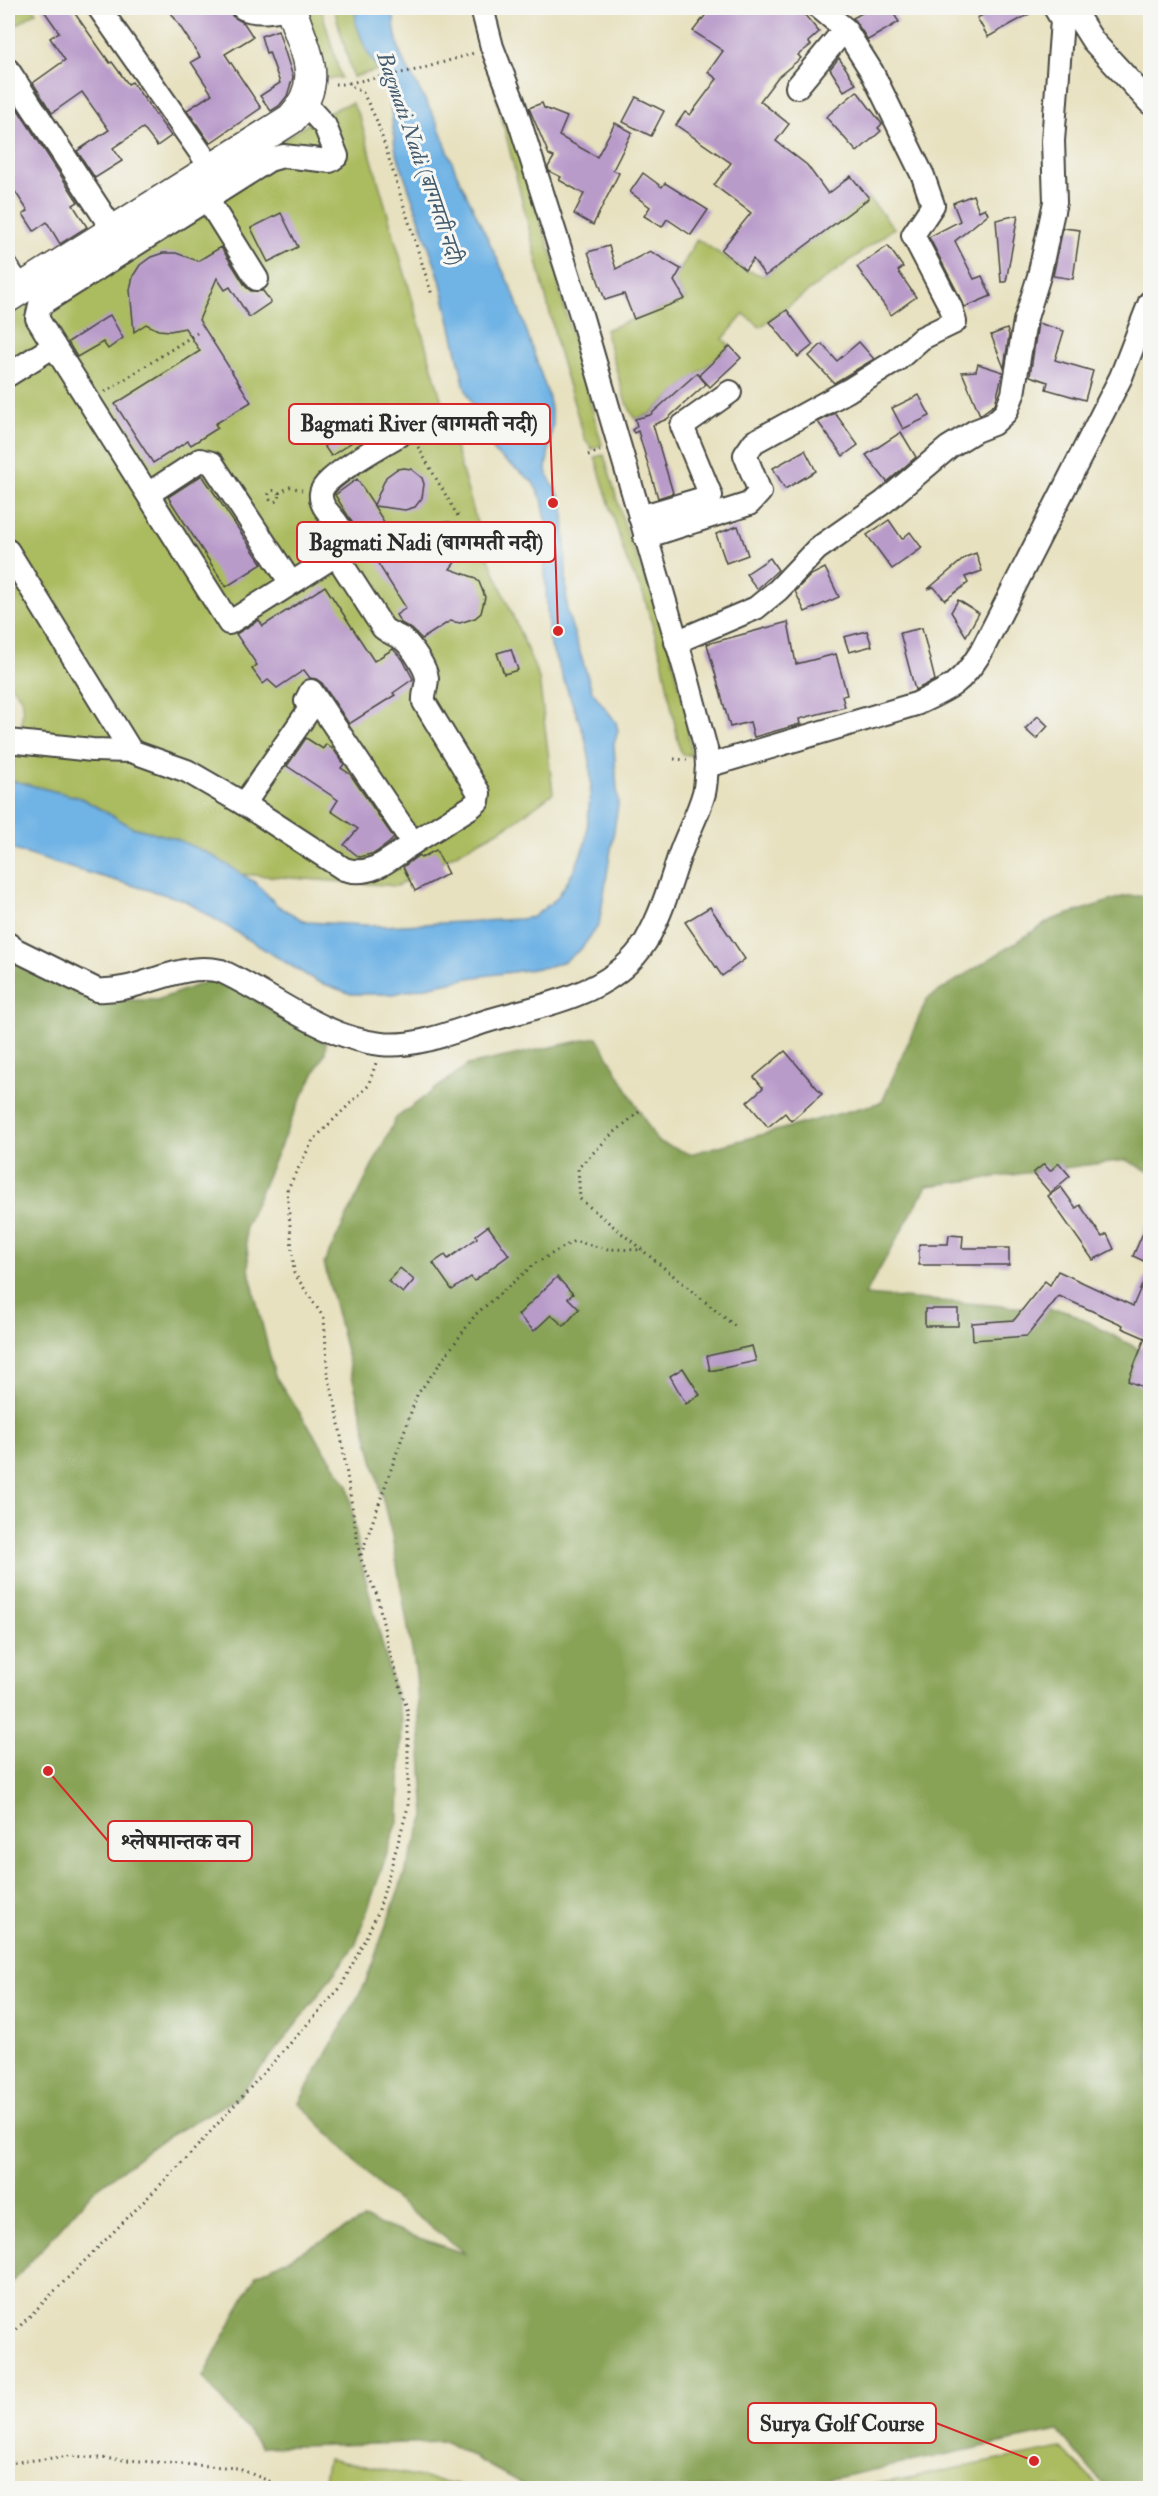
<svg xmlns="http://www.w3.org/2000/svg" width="1158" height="2496" font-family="'IM FELL Double Pica','Noto Serif Devanagari',serif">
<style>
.green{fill:#abbb5f;stroke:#6b7345;stroke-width:1.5}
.forest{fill:#88a356;stroke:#5a6740;stroke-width:1.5}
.water{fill:#70b3e5;stroke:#4e6f88;stroke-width:1.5}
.building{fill:#b99bca}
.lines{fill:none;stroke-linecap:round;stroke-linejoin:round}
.minor-casing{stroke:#474641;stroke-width:26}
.major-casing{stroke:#474641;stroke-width:33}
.path{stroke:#474641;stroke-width:3;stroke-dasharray:1.5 4.5;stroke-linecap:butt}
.minor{stroke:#fff;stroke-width:22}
.major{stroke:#fff;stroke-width:30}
.labels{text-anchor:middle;stroke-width:6;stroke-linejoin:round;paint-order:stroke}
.water-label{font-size:22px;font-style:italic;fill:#435b6c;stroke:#f6f6f2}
.leader{fill:none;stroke:#d62828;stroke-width:2}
.callout-dot{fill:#d62828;stroke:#f6f6f2;stroke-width:2}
.callout{fill:#f6f6f2;stroke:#d62828;stroke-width:2}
.callout-label{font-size:22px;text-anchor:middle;font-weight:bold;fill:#2b2b2b}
</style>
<rect width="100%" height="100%" fill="#f6f6f2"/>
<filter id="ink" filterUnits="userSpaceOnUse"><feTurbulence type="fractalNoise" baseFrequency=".0167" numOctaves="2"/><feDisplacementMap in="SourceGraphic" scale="12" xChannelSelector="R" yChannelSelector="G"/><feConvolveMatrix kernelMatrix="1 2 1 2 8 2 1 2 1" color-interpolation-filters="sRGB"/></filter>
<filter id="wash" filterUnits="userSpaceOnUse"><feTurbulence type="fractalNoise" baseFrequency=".008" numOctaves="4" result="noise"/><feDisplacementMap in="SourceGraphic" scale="24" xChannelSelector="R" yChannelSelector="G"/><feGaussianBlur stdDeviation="1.35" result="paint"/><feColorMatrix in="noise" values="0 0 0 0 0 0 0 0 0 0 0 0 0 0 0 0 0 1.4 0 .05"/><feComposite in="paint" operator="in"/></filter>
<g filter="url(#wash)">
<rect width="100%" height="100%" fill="#e7e1bf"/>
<g class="green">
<polygon points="8,8 34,8 36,12 8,31"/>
<polygon points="304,8 321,8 341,78 328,79"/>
<path d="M334,8H355C357,31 366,49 378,70L353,77Z"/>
<polygon points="486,54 557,270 559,288 602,445 592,449 585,440 557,347 554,330"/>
<path d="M352,103L360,118L484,547L539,678L553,793L511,824L397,886L240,874L212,855L174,838L132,827L81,798L10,780C13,760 27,716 21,698C18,691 13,688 8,684V316L303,127L342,106Z"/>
<polygon points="869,198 894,228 760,327 744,314 723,339 730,346 650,414 635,419 625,400 605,330 685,299 674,281 697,239 745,270 765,276"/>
<polygon points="604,455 626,530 664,625 686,712 691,755 683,755 680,751 662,659 644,596 626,559 595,457"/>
<polygon points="1061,2448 1100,2488 856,2488"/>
<polygon points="328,2459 456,2484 468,2488 322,2488"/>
</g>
<g class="forest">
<polygon points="1125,896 1150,896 1150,1172 1126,1160 927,1186 865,1295 1067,1311 1150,1355 1150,2488 1106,2488 1058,2431 788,2488 529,2488 446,2442 261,2447 203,2377 256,2275 364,2219 466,2254 387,2193 299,2103 365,1984 425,1816 416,1674 392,1536 324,1263 396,1118 468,1065 597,1037 657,1141 690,1154 882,1102 927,999 1051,920"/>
<polygon points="8,956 96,1000 157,1000 211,980 245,994 326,1043 325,1053 297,1107 245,1228 250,1275 275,1376 348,1485 360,1557 402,1720 399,1818 356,1944 298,2022 238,2097 162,2140 93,2191 8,2287"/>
</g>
<path class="water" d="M355,8H393L395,32L401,56L437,122L456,172L514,294L549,398L553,423L546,469C548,483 561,493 564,507L567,611L592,691L616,722L618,731L614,744L618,805L599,925L581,949L565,961L547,967L469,978L393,994H351L316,981L184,900L61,865L8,848V781L10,780L81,798L132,827L174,838L212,855L256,883L278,906L306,922L384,926L520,919L533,917L557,898L575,869L586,841L591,785L590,761L585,737L549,641L544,556L546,520L542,499L532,481L495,453L465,388L440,279L395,148L389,89L365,48L356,23Z"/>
<g id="blocks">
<g class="building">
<polygon points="42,8 71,8 110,63 112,62 128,84 132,82 171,136 157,146 143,128 113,148 122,161 95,178 77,151 109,130 82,92 52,113 33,83 65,60 50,38 59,32"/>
<polygon points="168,8 230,8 232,16 244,23 253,37 225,54 261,108 210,143 187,110 212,94 191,62 200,57"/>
<polygon points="711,8 788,8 794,12 799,8 819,32 808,42 811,45 798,55 801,58 778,77 760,101 789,124 776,141 807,165 828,194 851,176 869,198 765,276 753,259 745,270 721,250 751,213 714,185 731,163 676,125 685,112 690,115 717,79 708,72 723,51 693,31"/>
<polygon points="871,8 890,8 899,22 868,40 853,18"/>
<polygon points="995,8 1040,8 988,37 977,18"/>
<polygon points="278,30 293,77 287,96 279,106 271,111 260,96 280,83 269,52 266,53 261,36"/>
<polygon points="839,58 856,84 844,91 830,69"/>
<polygon points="857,91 882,124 878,128 881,131 857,152 826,117"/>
<polygon points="636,97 664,111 651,136 623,122"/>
<polygon points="11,99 78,202 73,205 87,227 60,244 47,222 34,231 23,214 28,211 8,181 8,101"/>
<polygon points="542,103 544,108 567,117 559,136 597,157 615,123 632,132 613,170 619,173 593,225 574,214 584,194 559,180 561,177 549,171 548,167 554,157 549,155 529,108"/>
<polygon points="643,173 662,187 665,183 708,210 691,235 667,219 662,227 644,216 650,207 630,192"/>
<polygon points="973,195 979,211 985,208 988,214 955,241 974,279 982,276 991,296 965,307 929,237 960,221 953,203"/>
<polygon points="281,213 298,247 268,262 251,228"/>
<polygon points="1018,215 1006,282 1001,282 996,220"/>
<polygon points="1063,228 1080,230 1073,279 1053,276"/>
<polygon points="609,246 616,269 650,251 681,269 674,281 685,299 634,319 624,294 605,300 588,252"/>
<polygon points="888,246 903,267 898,271 916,297 891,315 857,267"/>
<polygon points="221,247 246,287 251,291 263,291 271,302 249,317 230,287 225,290 217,278 199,320 251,402 215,424 218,428 191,445 188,441 153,463 115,404 200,351 185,328 170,331 158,330 146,324 134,332 130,290 133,276 140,265 151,257 163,253 176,253 198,261"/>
<polygon points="787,310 813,345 798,357 770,322"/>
<polygon points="110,315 123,338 108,349 103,342 77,357 68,342"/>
<polygon points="1038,323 1064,331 1055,360 1093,371 1085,400 1046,389 1048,382 1030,376"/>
<polygon points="1007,329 1009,335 1004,368 991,335"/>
<polygon points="859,342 874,359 834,383 809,356 822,344 837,361"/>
<polygon points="730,346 741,358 710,387 699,375"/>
<polygon points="978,364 1003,372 995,404 980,415 962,372 976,371"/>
<polygon points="697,373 706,384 667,419 653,425 673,493 658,498 638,431 634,433 632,430 637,426 635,419 650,415"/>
<polygon points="919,395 930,416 903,429 892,408"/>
<polygon points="354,413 367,432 331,456 318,437"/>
<polygon points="835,413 858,445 843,456 818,422"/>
<polygon points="901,432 916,457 887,482 866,455"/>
<polygon points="805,450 816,471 785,489 773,468"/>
<polygon points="404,468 411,469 422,478 424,484 422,498 415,507 405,510 374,506 408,560 427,523 450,522 461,531 464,545 462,553 450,569 473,577 479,582 485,597 481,613 475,618 460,623 450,621 422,639 412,629 401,623 396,615 406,608 335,495 357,479 374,505 386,477 397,469"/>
<polygon points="202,475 262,564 226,587 168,497"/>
<polygon points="889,520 902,539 910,532 922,548 892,569 867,535"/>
<polygon points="738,526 748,555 726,563 716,534"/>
<polygon points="976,553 982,571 965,577 968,583 945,600 934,587 928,589 966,557"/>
<polygon points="770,558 778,570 757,589 746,574"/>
<polygon points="825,568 839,597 805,612 795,591 811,575"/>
<polygon points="325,586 374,661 393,649 403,660 413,679 393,693 395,695 349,724 322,683 316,679 310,678 304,670 277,688 268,680 263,684 252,669 257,665 236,634 259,620 263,626"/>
<polygon points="958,600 979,613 966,636 951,612"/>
<polygon points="788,622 796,664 836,654 847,695 842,696 845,707 799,719 800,724 754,737 750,722 730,727 707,644"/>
<polygon points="922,628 935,680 915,690 900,633"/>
<polygon points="867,631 872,646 849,652 844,637"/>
<polygon points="511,649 518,670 504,674 497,653"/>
<polygon points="1038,716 1048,726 1036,739 1025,729"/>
<polygon points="306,738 323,749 326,744 334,750 344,764 341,768 350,774 394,838 389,843 375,853 359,857 344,845 358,829 331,811 338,800 287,766"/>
<polygon points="436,850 448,874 415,891 403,867 419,855 421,858"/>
<polygon points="710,907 745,959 722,976 685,922"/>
<polygon points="785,1051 822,1094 791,1121 785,1113 768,1127 747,1102 763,1088 754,1077"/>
<polygon points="1059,1163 1070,1176 1050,1193 1033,1173 1044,1164 1050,1171"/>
<polygon points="1061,1187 1076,1208 1080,1205 1102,1237 1107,1234 1114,1249 1093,1260 1048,1196"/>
<polygon points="1150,1217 1150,1264 1133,1256"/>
<polygon points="488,1226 509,1255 474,1281 471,1277 452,1290 433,1263 445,1255 448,1259 477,1238 476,1235"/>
<polygon points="949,1235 963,1236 962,1248 1009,1248 1009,1265 919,1265 919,1244 948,1244"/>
<polygon points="1150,1266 1150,1390 1128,1381 1145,1338 1122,1328 1123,1325 1059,1296 1027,1336 973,1340 972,1323 1014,1320 1045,1281 1050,1285 1058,1271 1133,1306"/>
<polygon points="400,1268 414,1280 403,1293 388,1281"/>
<polygon points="557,1277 573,1294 568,1298 579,1309 564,1326 551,1315 534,1331 518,1315"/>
<rect x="925" y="1309" width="33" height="17"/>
<polygon points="752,1346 756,1361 710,1371 707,1356"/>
<polygon points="683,1368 700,1395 686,1404 670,1376"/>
</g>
</g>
</g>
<g filter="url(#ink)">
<use href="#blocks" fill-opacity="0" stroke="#474641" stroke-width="1.5"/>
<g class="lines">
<g class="minor-casing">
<g id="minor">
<polyline points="99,8 212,169"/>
<path d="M243,8C258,15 275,10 291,8"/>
<polyline points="482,8 492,47 513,101 582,318 685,670 706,749 707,766"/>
<polyline points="1072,8 1093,41 1150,103"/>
<polyline points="8,70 113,230"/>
<polyline points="797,87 845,29"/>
<polyline points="207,199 257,279"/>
<polyline points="8,269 21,288"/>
<polyline points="54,346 229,623 336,555"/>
<polyline points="8,375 54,346 37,318 40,305 269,160 283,156 330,161 337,156 325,126 304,103"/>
<polyline points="148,494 200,460 212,463 291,583"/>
<polyline points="640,517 711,496 682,426 730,392"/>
<polyline points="645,537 749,504 760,492 745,455 754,442 849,390 897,360 922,338 955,322 951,308 913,235 933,205 923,176 872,72 845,29 820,8"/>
<polyline points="8,551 131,751"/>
<polyline points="676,642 756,608 778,590 817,549 884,502 949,447 975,431 993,424 1006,412 1013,394 1025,321 1039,276 1055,202 1053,141 1062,20 1055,8"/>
<path d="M8,741L92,750L131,751L187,771L244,804L307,713L309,708L306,701L311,691L413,843L471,807L478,801L479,793L424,702C423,693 427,687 427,678C426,668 412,647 404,640C397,635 390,634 383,628L336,555C357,522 318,517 321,493C323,476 395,438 411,428"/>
<path d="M244,804L344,869C372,878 391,858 413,843"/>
<path d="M8,944L16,950L97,990C140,993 177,961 221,971C273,995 323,1038 381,1044C416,1048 455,1031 487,1021C543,1004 612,996 646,941C661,915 670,885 679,857C686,836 698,815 704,793C706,785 706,775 707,766L916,704C949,689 961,684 981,652L1121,377L1150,302"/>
</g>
</g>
<g class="major-casing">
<path id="major" d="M8,297L291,119C327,80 304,51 291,8"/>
</g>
<g class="path">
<polyline points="349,83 421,69 474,53"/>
<polyline points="335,84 348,84 363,93 377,121 432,295"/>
<polyline points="105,392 197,333"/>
<polyline points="418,447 459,518"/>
<polyline points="588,455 600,451"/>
<circle cx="274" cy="496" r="5.5"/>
<polyline points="279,493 290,487 302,490"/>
<polyline points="674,759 687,760"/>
<polyline points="639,1112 610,1136 578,1168 580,1199 736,1327"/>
<polyline points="361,1555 417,1395 476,1314 536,1263 574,1241 607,1249 643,1250"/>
<polyline points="8,2338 185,2160 341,1987 378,1913 408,1807 408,1712 388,1646 377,1595 360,1557 337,1411 328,1376 324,1318 294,1273 287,1190 313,1140 368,1086 376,1063"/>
<polyline points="8,2463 71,2456 237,2468 286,2488"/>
</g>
<use href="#minor" class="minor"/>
<use href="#major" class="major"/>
</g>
</g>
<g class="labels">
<g class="water-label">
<text transform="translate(421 158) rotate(71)" y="8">Bagmati Nadi (बागमती नदी)</text>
</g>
</g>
<path class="leader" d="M553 503L550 424M558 631L555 542M48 1771L108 1841M1034 2461L936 2423"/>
<g class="callout-dot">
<circle cx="553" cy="503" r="6"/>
<circle cx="558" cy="631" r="6"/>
<circle cx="48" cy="1771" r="6"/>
<circle cx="1034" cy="2461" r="6"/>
</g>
<g class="callout">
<rect x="289" y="404" width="261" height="40" rx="6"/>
<rect x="297" y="522" width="258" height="40" rx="6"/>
<rect x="108" y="1821" width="144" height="40" rx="6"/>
<rect x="748" y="2403" width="188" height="40" rx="6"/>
</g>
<g class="callout-label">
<text x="419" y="431">Bagmati River (बागमती नदी)</text>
<text x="426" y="550">Bagmati Nadi (बागमती नदी)</text>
<text x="180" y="1849">श्लेषमान्तक वन</text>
<text x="842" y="2431">Surya Golf Course</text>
</g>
<rect width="1158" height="2496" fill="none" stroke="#f6f6f2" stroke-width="30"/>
</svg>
